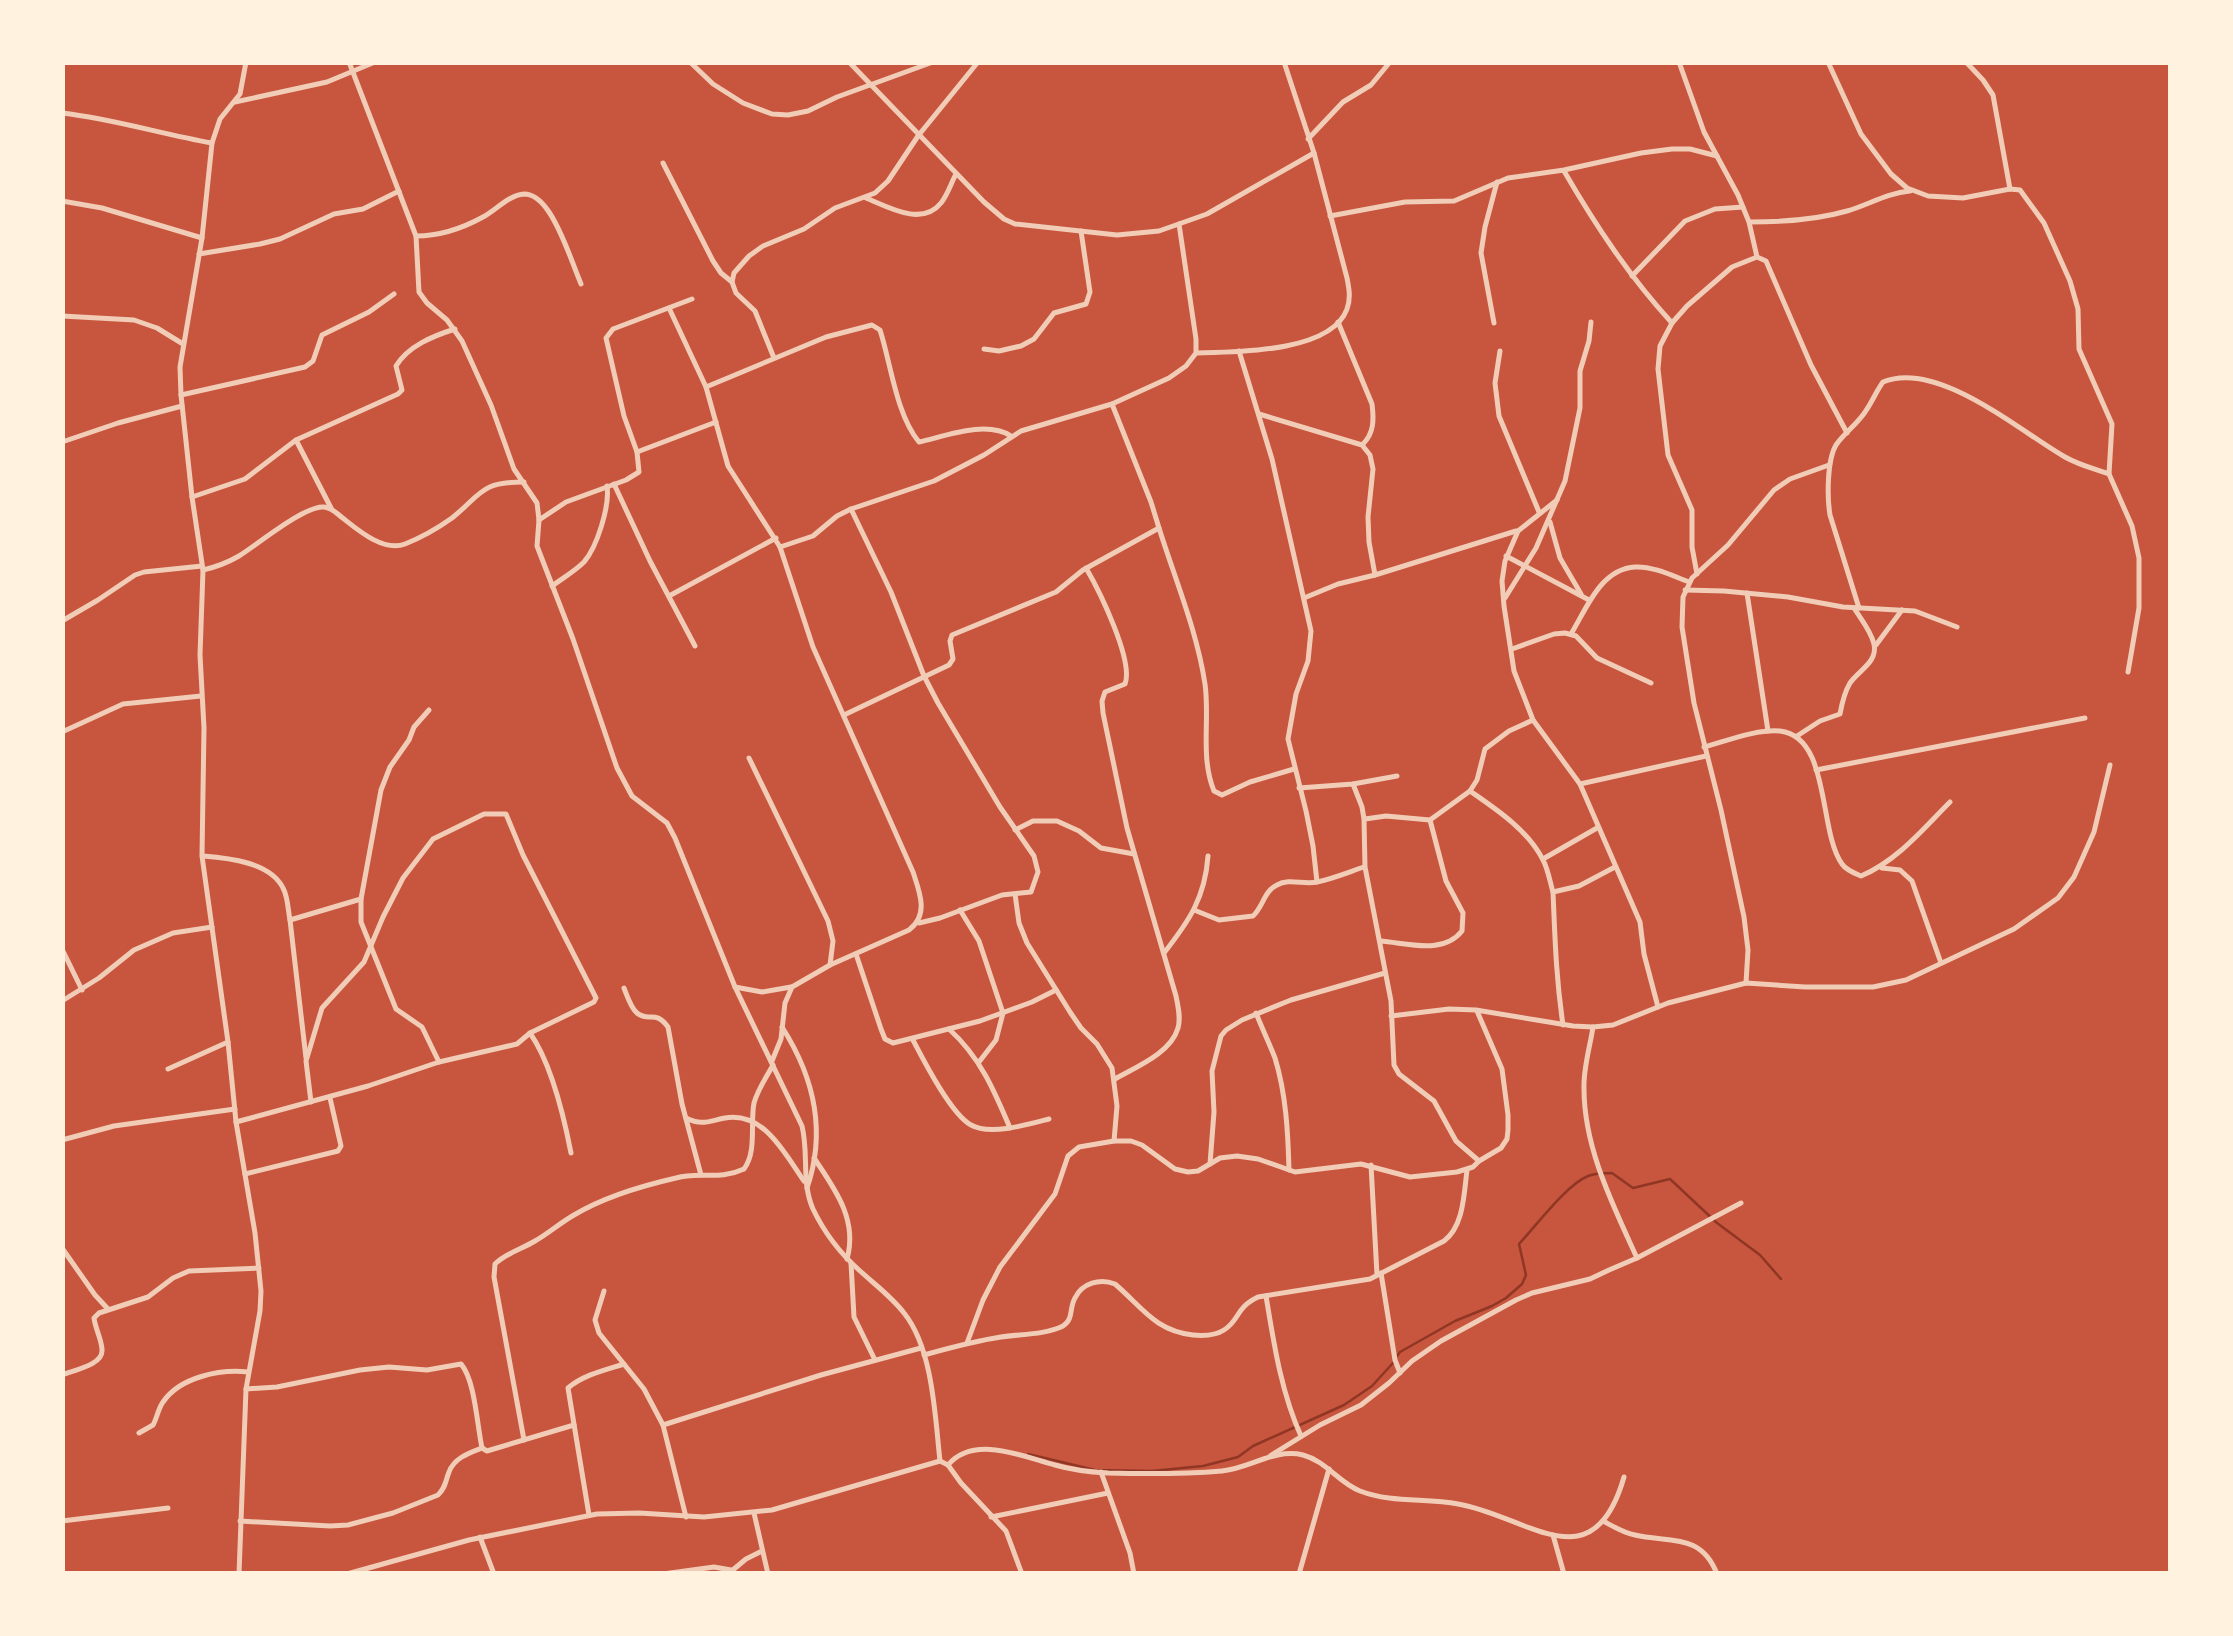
<svg xmlns="http://www.w3.org/2000/svg" width="2233" height="1636" font-family="Merriweather,serif">
<style>
.lines{fill:none;stroke-linecap:round;stroke-linejoin:round}
.stream{stroke:#8f3625;stroke-width:2.5}
.minor{stroke:#f1ccb7;stroke-width:5}
</style>
<rect width="100%" height="100%" fill="#c8553d"/>
<g class="lines">
<g class="stream">
<path d="M1397,1356L1400,1352L1455,1321L1492,1306L1506,1298L1522,1284L1526,1275L1519,1244C1536,1226 1566,1185 1588,1176C1595,1173 1604,1173 1612,1173L1633,1188L1670,1179L1717,1223L1760,1255L1781,1279"/>
<polyline points="1028,1454 1095,1470 1152,1471 1203,1466 1238,1457 1253,1446 1344,1405 1372,1386 1393,1363"/>
</g>
<g class="minor">
<path d="M349,62L416,236L419,292L427,303L447,320L462,341L491,405L514,469L537,503L539,520L537,546L573,639L617,768L632,796L667,823L675,838L735,987L802,1126C809,1154 801,1182 813,1209C824,1232 840,1253 859,1270C874,1284 891,1296 904,1313C933,1349 935,1416 940,1461"/>
<polyline points="690,62 713,84 743,103 772,114 788,115 808,111 837,97 933,62"/>
<polyline points="849,62 984,202 1004,219 1015,224 1117,235 1159,231 1207,214 1314,153"/>
<polyline points="1679,62 1704,132 1738,195 1749,222 1757,257"/>
<polyline points="1828,62 1861,134 1891,174 1907,188 1928,196 1963,198 2010,189 2020,190 2044,223 2070,281 2078,309 2079,349 2112,424 2109,474 2132,526 2139,558 2139,608 2128,672"/>
<polyline points="1966,62 1983,80 1993,95 2010,189"/>
<polyline points="235,102 327,82 375,62"/>
<path d="M62,113C114,119 161,134 212,143"/>
<polyline points="1308,139 1343,102 1371,85 1390,62"/>
<polyline points="663,163 713,261 721,273 732,282"/>
<path d="M1564,171C1596,226 1629,276 1672,323"/>
<path d="M866,198C888,207 922,227 941,203C948,194 951,183 956,174"/>
<polyline points="62,201 102,208 202,238"/>
<polyline points="1330,216 1405,202 1454,201 1508,178 1564,170 1641,153 1672,149 1690,149 1717,156"/>
<path d="M1750,222C1782,222 1816,220 1847,211C1868,205 1887,193 1910,191"/>
<path d="M416,236C439,236 463,228 483,217C496,210 509,195 524,194C535,194 543,203 549,212C563,233 571,260 581,284"/>
<polyline points="199,254 260,244 280,239 334,214 363,209 399,191"/>
<polyline points="1632,276 1685,221 1715,209 1743,207"/>
<path d="M669,308L706,387L728,466L780,547L813,647L913,872C920,893 929,915 909,930L830,965L792,987L785,1003L781,1039L772,1061"/>
<polyline points="62,316 134,320 157,328 183,344"/>
<path d="M1338,322L1372,404C1374,420 1374,433 1363,444"/>
<polyline points="1494,323 1481,253 1485,227 1497,182"/>
<polyline points="984,349 999,351 1021,346 1034,339 1054,313 1086,304 1090,292 1081,231"/>
<polyline points="1239,351 1272,459 1311,631 1308,661 1296,694 1288,739 1306,811 1313,846 1317,882"/>
<polyline points="1500,351 1495,383 1499,416 1539,512"/>
<path d="M1196,353C1235,352 1331,353 1347,309C1351,298 1349,288 1347,278L1314,153L1284,62"/>
<polyline points="774,358 755,311 736,293 732,282 734,273 749,256 763,246 804,229 835,208 875,193 888,181 918,136 978,62"/>
<path d="M706,387L826,337L872,325L880,330C891,364 896,414 919,442C946,436 986,420 1011,436"/>
<polyline points="181,395 305,367 313,361 322,335 369,312 394,294"/>
<polyline points="1259,414 1362,445 1370,455 1373,469 1368,517 1369,542 1375,575"/>
<polyline points="296,440 331,508"/>
<polyline points="62,442 118,423 182,406"/>
<polyline points="637,452 716,422"/>
<polyline points="614,484 650,561 695,646"/>
<path d="M192,497L245,479L296,440L398,394L402,390L396,366C408,346 433,336 455,329"/>
<polyline points="1557,500 1518,531 1505,561 1502,581 1504,606 1514,671 1533,720 1580,784 1640,922 1644,954 1658,1007"/>
<polyline points="851,509 891,592 924,676 938,703 1000,807 1034,856 1038,872 1031,892 1002,895 940,918 919,923"/>
<polyline points="539,520 566,502 626,480 639,472 637,452 624,416 606,338 613,329 692,299"/>
<polyline points="1550,522 1560,558 1581,594"/>
<path d="M1159,528C1175,579 1197,631 1205,684C1210,719 1200,757 1214,791L1222,795L1250,782L1294,769"/>
<polyline points="780,547 813,536 837,516 851,509 934,481 984,455 1021,431 1112,404 1169,378 1186,366 1196,353 1196,339 1179,224"/>
<polyline points="1506,556 1589,600"/>
<path d="M1086,568C1099,590 1134,661 1125,684L1105,692L1102,701L1103,713L1127,828L1176,996C1178,1006 1181,1018 1178,1028C1171,1053 1136,1067 1115,1079"/>
<path d="M203,570C216,567 227,563 239,556C257,545 305,505 324,507C333,508 337,514 344,519C359,531 384,552 405,544C420,538 438,528 452,518C482,494 480,482 524,482"/>
<polyline points="1697,574 1692,547 1692,510 1668,455 1658,369 1660,346 1672,323 1687,306 1732,267 1757,257 1766,261 1811,365 1847,433"/>
<path d="M552,586C563,578 575,571 584,562C597,547 610,506 607,486"/>
<polyline points="1685,590 1724,591 1788,597 1843,607 1915,611 1957,627"/>
<polyline points="1747,593 1768,731"/>
<polyline points="669,596 776,538"/>
<polyline points="1304,598 1338,584 1375,575 1516,531"/>
<polyline points="1505,598 1536,548 1565,481 1580,408 1580,371 1589,341 1591,322"/>
<path d="M1859,608L1830,515C1827,497 1827,460 1836,445C1845,432 1859,423 1867,409C1873,400 1877,390 1883,382C1937,359 2021,432 2065,457C2079,465 2095,469 2109,474"/>
<polyline points="62,621 98,600 135,575 144,572 202,566"/>
<path d="M1571,634C1586,610 1600,569 1635,567C1653,566 1673,576 1689,582"/>
<polyline points="1876,645 1902,610"/>
<polyline points="1512,649 1554,634 1565,633 1576,636 1597,658 1651,683"/>
<polyline points="429,710 414,727 409,740 390,767 381,790 361,899 361,922 396,1009 422,1027 439,1062"/>
<polyline points="844,715 949,665 953,659 950,641 952,635 1056,592 1083,570 1159,528 1151,502 1112,404"/>
<polyline points="62,732 123,704 201,696"/>
<path d="M1797,736L1820,721L1840,714C1842,703 1844,693 1850,683C1859,670 1878,662 1874,644C1871,631 1861,619 1854,608"/>
<path d="M1704,747C1727,741 1756,729 1780,731C1831,737 1818,831 1842,864C1846,870 1854,873 1861,876C1897,861 1923,829 1950,802"/>
<polyline points="749,758 828,921 833,941 830,965"/>
<polyline points="1816,770 2085,718"/>
<polyline points="1353,784 1362,807 1364,819 1365,867 1391,1001 1394,1065 1399,1074 1434,1101 1456,1141 1479,1161"/>
<polyline points="1580,784 1706,756"/>
<polyline points="1299,788 1353,784 1397,776"/>
<path d="M1470,791C1496,809 1528,830 1543,860C1548,869 1550,882 1553,892"/>
<polyline points="1365,819 1386,816 1430,820 1470,791 1477,780 1485,749 1509,731 1533,720"/>
<polyline points="1015,830 1033,821 1057,821 1079,831 1101,848 1134,854"/>
<path d="M203,856C228,858 270,862 283,888C288,897 288,910 290,920L361,899"/>
<polyline points="1543,859 1597,828"/>
<polyline points="1882,868 1900,870 1912,881 1941,963"/>
<polyline points="1015,894 1019,923 1027,943 1070,1012 1081,1028 1097,1044 1112,1068 1117,1106 1114,1141"/>
<polyline points="960,910 979,941 1003,1013 996,1040 979,1062"/>
<path d="M1194,910L1219,920L1253,916C1263,907 1264,891 1277,885C1289,878 1304,885 1317,882C1332,879 1349,872 1364,867"/>
<polyline points="290,920 306,1058"/>
<path d="M1380,941C1408,943 1443,955 1462,931L1463,913L1446,881L1430,820"/>
<polyline points="62,949 82,990"/>
<path d="M1164,953C1189,921 1205,898 1208,856"/>
<polyline points="856,954 881,1029 885,1039 893,1043 980,1021 1032,1002 1056,990"/>
<polyline points="1746,983 1748,950 1744,917 1721,810 1694,703 1682,627 1683,597 1692,578 1728,545 1774,490 1790,479 1829,465"/>
<polyline points="735,987 762,992 791,987"/>
<path d="M624,988C627,996 631,1008 637,1013C649,1023 655,1009 668,1027L682,1104L701,1175"/>
<polyline points="62,1001 99,978 134,950 173,933 212,927"/>
<path d="M1256,1013C1262,1028 1269,1043 1275,1058C1286,1094 1288,1132 1289,1170"/>
<polyline points="1391,1016 1449,1009 1476,1010 1573,1026 1593,1027 1613,1025 1668,1003 1746,983 1805,987 1873,987 1906,980 2014,929 2058,898 2074,877 2094,832 2110,765"/>
<path d="M1563,1025C1556,978 1555,938 1553,892L1579,886L1615,867"/>
<path d="M782,1027C814,1077 827,1130 807,1188"/>
<path d="M1593,1027C1590,1047 1583,1069 1584,1089C1584,1148 1613,1205 1637,1258"/>
<path d="M949,1029C980,1057 994,1090 1010,1128"/>
<path d="M913,1040C924,1061 951,1114 971,1125C990,1136 1030,1124 1049,1119"/>
<polyline points="168,1069 228,1042"/>
<polyline points="311,1102 306,1061 322,1008 364,962 383,917 403,878 433,839 484,814 506,814 523,855 596,998 594,1002 530,1033"/>
<path d="M686,1118C702,1126 709,1121 725,1118C764,1111 785,1154 804,1181"/>
<path d="M236,1122L368,1086L439,1062L517,1044L530,1033C551,1063 564,1117 571,1153"/>
<polyline points="62,1140 114,1126 235,1109"/>
<path d="M814,1158C835,1189 858,1220 847,1259"/>
<polyline points="1210,1164 1214,1112 1212,1071 1221,1036 1226,1030 1242,1020 1291,1000 1385,973"/>
<polyline points="1371,1165 1377,1275"/>
<polyline points="245,1174 338,1151 341,1146 330,1098"/>
<polyline points="62,1248 95,1295 108,1309"/>
<polyline points="851,1263 854,1317 875,1360"/>
<polyline points="1381,1273 1395,1360 1400,1373"/>
<polyline points="604,1291 595,1320 599,1333 644,1389 663,1425 686,1517"/>
<path d="M1266,1296C1274,1344 1281,1392 1301,1436"/>
<polyline points="967,1343 983,1300 1000,1267 1055,1194 1068,1156 1079,1147 1114,1141 1131,1141 1142,1145 1175,1169 1188,1172 1198,1171 1220,1158 1237,1156 1258,1159 1295,1172 1361,1164 1410,1177 1457,1172 1473,1167 1479,1161 1501,1148 1507,1139 1508,1130 1508,1115 1502,1069 1477,1011"/>
<path d="M924,1355C949,1348 974,1341 1001,1337C1020,1334 1045,1335 1063,1326C1074,1319 1069,1308 1075,1298C1082,1283 1100,1278 1115,1284C1142,1307 1155,1331 1193,1335C1204,1336 1215,1336 1224,1330C1240,1320 1235,1308 1258,1297L1370,1279L1444,1241C1464,1226 1464,1193 1467,1170"/>
<path d="M62,1375C74,1370 103,1365 102,1350C102,1340 95,1328 94,1318L99,1313L148,1297L173,1278L189,1271L259,1268"/>
<path d="M246,1389L277,1387L360,1370L389,1367L427,1370L461,1364C475,1380 477,1425 482,1448"/>
<polyline points="663,1425 821,1375 921,1348"/>
<path d="M139,1433L153,1425C157,1418 158,1409 163,1402C180,1377 220,1369 248,1372"/>
<path d="M524,1440L494,1277L495,1264C506,1253 522,1249 535,1241C549,1233 560,1223 574,1215C604,1197 641,1186 676,1178C701,1171 718,1181 744,1169C757,1152 750,1124 754,1103C758,1089 766,1078 773,1065"/>
<polyline points="1270,1456 1320,1425 1361,1405 1389,1383 1412,1361 1441,1341 1516,1300 1532,1293 1590,1279 1609,1270 1637,1258 1741,1203"/>
<path d="M948,1465C974,1434 1024,1457 1055,1465C1072,1470 1090,1472 1108,1473C1145,1474 1185,1474 1222,1471C1249,1469 1274,1448 1303,1455C1326,1461 1339,1483 1360,1491C1391,1503 1425,1498 1458,1504C1528,1516 1593,1585 1624,1477"/>
<polyline points="1101,1472 1130,1553 1134,1574"/>
<polyline points="754,1513 768,1574"/>
<path d="M589,1515L568,1388C583,1375 605,1370 624,1364"/>
<polyline points="991,1517 1108,1493"/>
<polyline points="62,1521 168,1508"/>
<path d="M240,1521L330,1526L348,1525L393,1513L438,1495C446,1487 445,1482 449,1472C454,1458 469,1453 482,1448L487,1451L574,1425"/>
<path d="M1605,1522C1614,1527 1624,1533 1635,1535C1668,1543 1701,1532 1717,1574"/>
<polyline points="1553,1535 1564,1574"/>
<polyline points="480,1537 494,1574"/>
<polyline points="239,1574 246,1389 260,1311 261,1291 255,1233 236,1122 228,1042 202,856 204,728 200,655 203,570 192,497 181,395 180,367 202,238 212,143 220,119 240,94 246,62"/>
<polyline points="347,1574 469,1540 597,1514 639,1513 704,1517 772,1510 940,1461 948,1465 961,1483 1006,1531 1022,1574"/>
<polyline points="663,1574 714,1567 731,1570"/>
<polyline points="728,1574 746,1559 762,1551"/>
<polyline points="1299,1574 1329,1469"/>
</g>
</g>
<rect width="2233" height="1636" fill="none" stroke="#fff3e0" stroke-width="130"/>
</svg>
